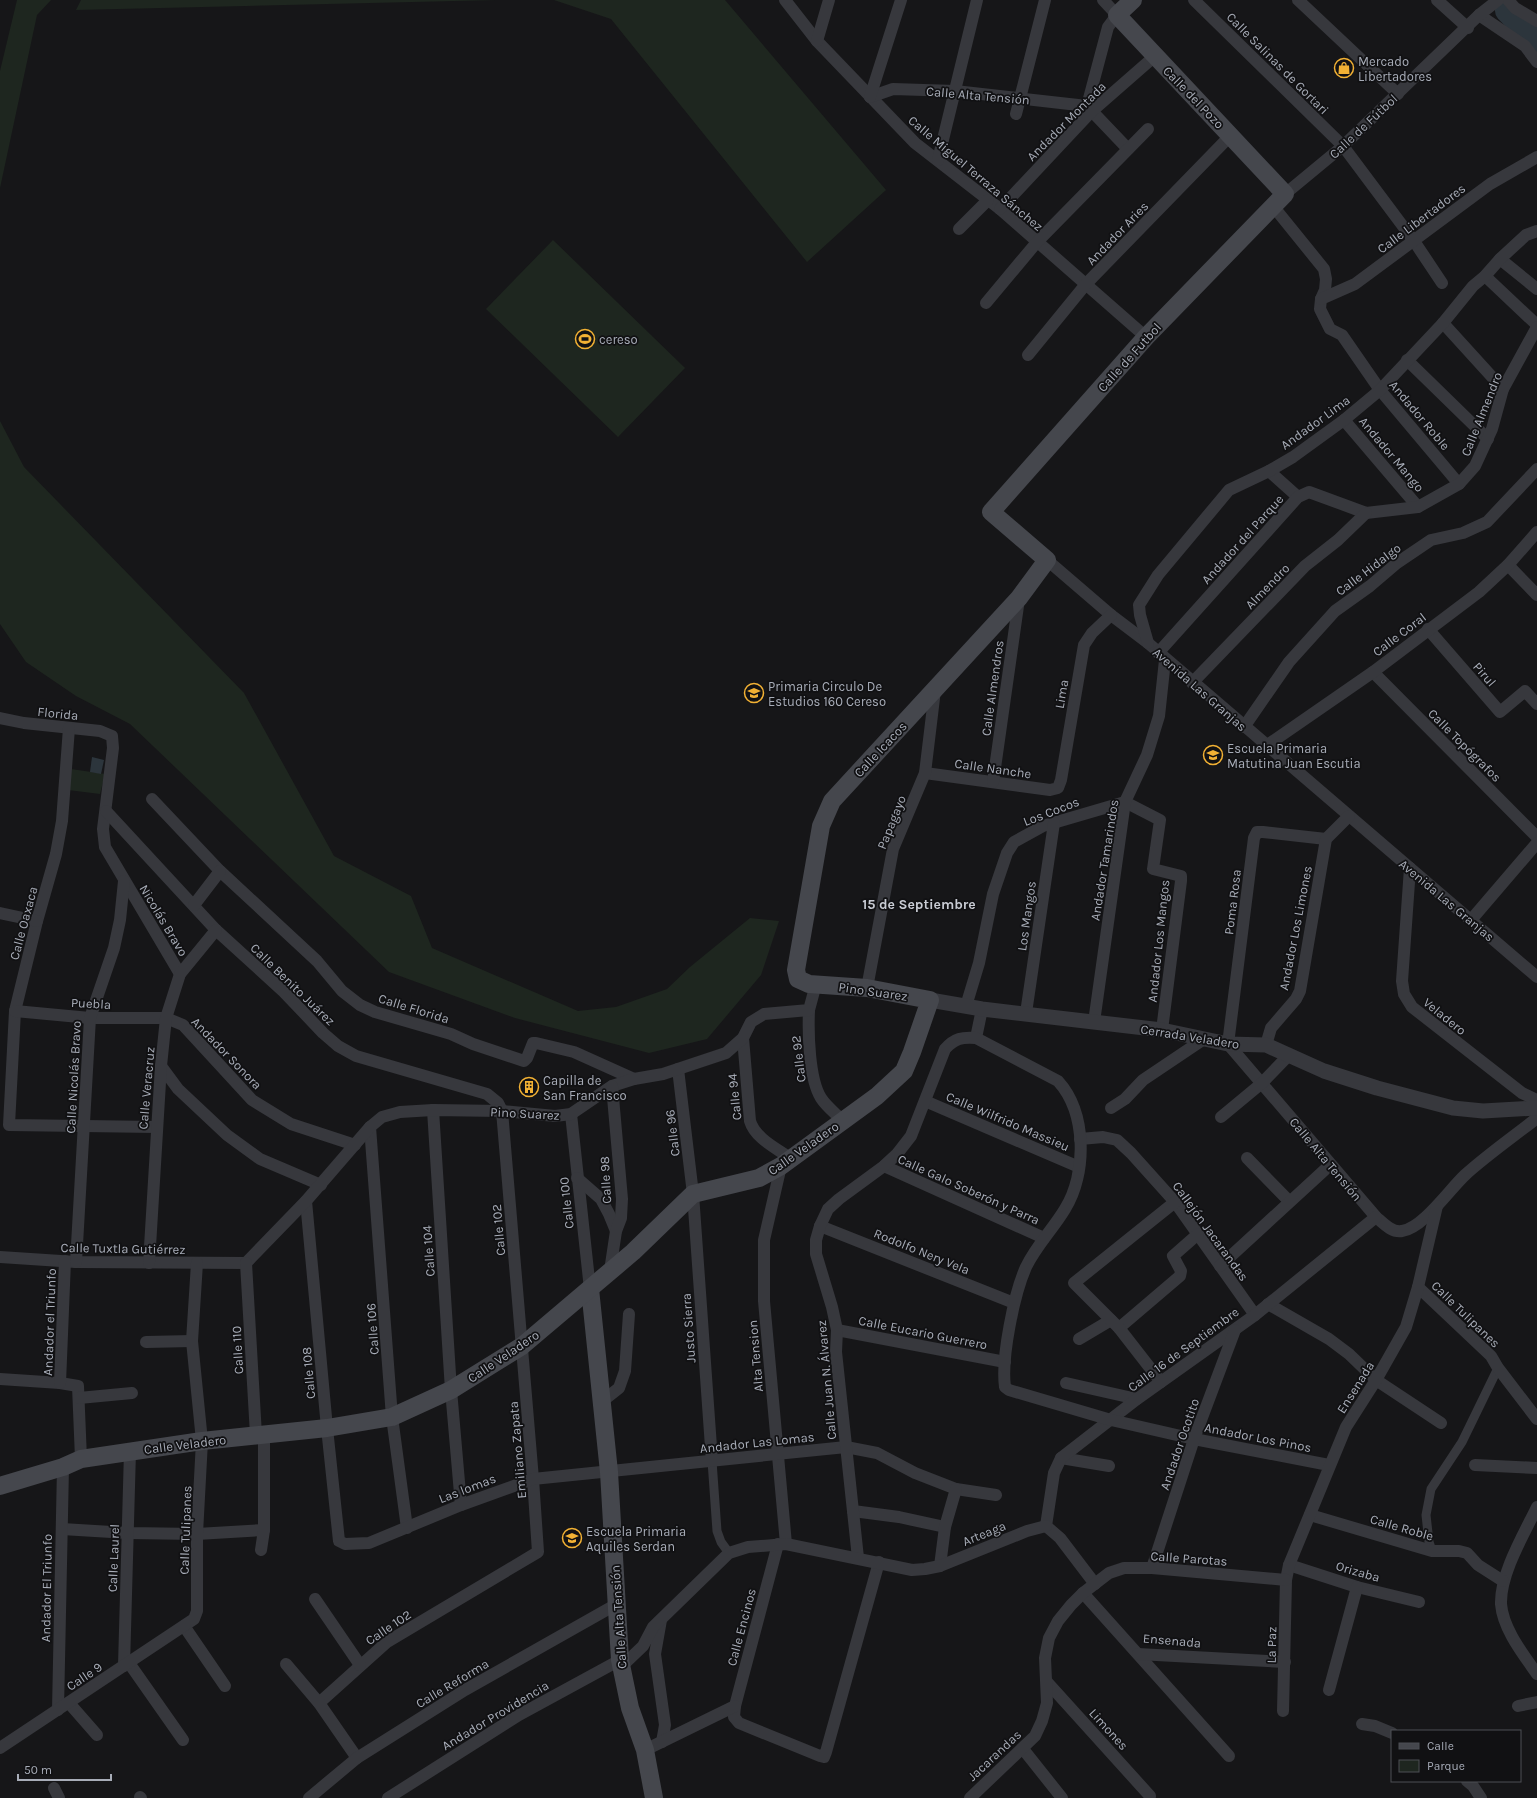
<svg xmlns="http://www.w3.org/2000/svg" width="1537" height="1798" font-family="Karla,sans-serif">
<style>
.green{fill:#1e261f}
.water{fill:#2c353c}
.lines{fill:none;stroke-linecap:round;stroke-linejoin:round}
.river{stroke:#2c353c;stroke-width:22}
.pedestrian{stroke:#37383d;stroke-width:9}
.minor{stroke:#37383d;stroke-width:12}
.tertiary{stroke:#37383d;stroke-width:15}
.secondary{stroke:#45474d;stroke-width:18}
.labels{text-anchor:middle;stroke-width:3.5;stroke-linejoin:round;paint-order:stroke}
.poi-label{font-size:13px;fill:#a8adb8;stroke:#111113;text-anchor:start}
.street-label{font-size:13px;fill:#a8adb8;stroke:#111113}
.neighbourhood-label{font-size:14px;font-weight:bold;fill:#c9ccd4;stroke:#111113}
</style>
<rect width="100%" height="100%" fill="#161618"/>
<g class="green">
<polygon points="17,0 51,0 37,15 0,188 0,71"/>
<polygon points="81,0 497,0 76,10"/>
<polygon points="554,0 725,0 886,190 807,262 611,19"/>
<polygon points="553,240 685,368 618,437 486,309"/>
<polygon points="0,421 24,467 244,693 334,856 411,896 432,948 578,1011 616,1007 667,989 690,967 750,918 779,921 761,975 707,1039 649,1053 515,1018 389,972 130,724 76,696 26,662 0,624"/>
<polygon points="71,769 105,774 100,794 68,790"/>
</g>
<polygon class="water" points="92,757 104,760 101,774 90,772"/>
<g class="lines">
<polyline class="river" points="1506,11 1537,43"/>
<g class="pedestrian">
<polyline points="712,1461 717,1531 721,1542 729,1553"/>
<polyline points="1432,1551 1429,1542 1426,1515 1431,1489 1462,1442 1498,1368"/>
</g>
<g class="minor">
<polyline points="785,0 817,41 915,143 1000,209 1146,337"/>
<polyline points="1103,0 1117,15 1108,27 1087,106 1128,149"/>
<polyline points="1194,0 1343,146 1414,241 1442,283"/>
<polyline points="1298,0 1398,94"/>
<polyline points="1437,0 1468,28"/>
<polyline points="1508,0 1515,8 1537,21"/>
<polyline points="1479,15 1525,46 1537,62"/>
<polyline points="817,41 829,0"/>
<polyline points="870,97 893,89 955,91 1087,106"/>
<polyline points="870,97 901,0"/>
<polyline points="1016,114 1045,0"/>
<polyline points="938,160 977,0"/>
<polyline points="1285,194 1343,146 1479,15 1498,0"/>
<polyline points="1273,206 1324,269 1326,279 1325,290 1321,299 1320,309 1330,329 1342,335 1380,390 1459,484"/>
<polyline points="1000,209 1091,112 1155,56"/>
<polyline points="959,229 988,200"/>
<polyline points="1500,259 1537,289"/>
<polyline points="1485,276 1537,325"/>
<polyline points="1321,299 1355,284 1490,184 1537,157"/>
<polyline points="986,303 1037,242 1148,129"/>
<polyline points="1443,323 1503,389"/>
<polyline points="1028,355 1086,284 1231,135"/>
<polyline points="1407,360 1488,439"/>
<polyline points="1344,420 1418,507"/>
<polyline points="1269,471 1298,497"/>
<polyline points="1047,560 1111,615 1148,643 1537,977"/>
<polyline points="1508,565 1537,595"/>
<polyline points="1428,629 1500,712 1525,691 1537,704"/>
<polyline points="1148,643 1140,615 1139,605 1158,575 1229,490 1269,471 1293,457 1344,420 1380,390 1443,323 1473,286 1485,276 1500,259 1526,235 1537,231"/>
<polyline points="1158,653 1298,497 1309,492 1366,513 1418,507 1459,484 1475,466 1492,429 1503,389 1537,327"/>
<polyline points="1373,672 1537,837"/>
<polyline points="1192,683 1305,566 1338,540 1366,513"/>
<polyline points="0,718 24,723 100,731 112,736 113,748 103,829 105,847 180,974"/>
<polyline points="1244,727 1289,662 1335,611 1370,586 1397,563 1431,540 1463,533 1487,522 1537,469"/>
<polyline points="69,728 62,821 56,854 37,921 15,1011 9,1125 157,1127"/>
<polyline points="1266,746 1373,672 1479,592 1508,565 1537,532"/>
<polyline points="925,773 1050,790 1058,788 1061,780 1084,645 1092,633 1111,615"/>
<polyline points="993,782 1019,599"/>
<polyline points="152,799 220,871 317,961 342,991 360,1005 375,1012 451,1034 473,1044 524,1061 527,1058 533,1043 536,1043 574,1052 634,1079"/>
<polyline points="106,811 216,930 284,992 323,1033 338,1046 356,1056 487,1094 498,1103 502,1111 533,1479 538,1552 387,1642 319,1703"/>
<path d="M1326,839L1263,832H1257L1254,838L1228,1044L1376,1217C1383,1223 1392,1233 1402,1231C1423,1228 1449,1190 1465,1175C1487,1155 1513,1137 1537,1118"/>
<polyline points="1410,868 1402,981 1404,994 1412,1007 1522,1093 1537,1100"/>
<polyline points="194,905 220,871"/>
<polyline points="0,913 37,921"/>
<polyline points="1471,920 1537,843"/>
<polyline points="867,988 893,849 925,773 935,690"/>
<polyline points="966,1006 979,963 993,894 1007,853 1014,842 1043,826 1125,802 1160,820 1153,869 1181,876 1181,881 1162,1030"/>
<path d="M809,1010C808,1033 809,1079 821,1098C826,1106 835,1113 842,1120"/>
<polyline points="15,1011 90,1018 166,1018 183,1025 252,1100 291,1124 355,1145"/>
<polyline points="1026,1013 1054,823"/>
<polyline points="1094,1022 1125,802 1147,755 1159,716 1165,660"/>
<path d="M743,1038L750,1121C755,1138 776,1148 790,1158"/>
<polyline points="976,1038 982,1009"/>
<polyline points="1266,1045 1271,1028 1296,999 1300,991 1326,839 1349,816"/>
<polyline points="161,1066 178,1089 227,1135 260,1159 321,1185"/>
<polyline points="678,1069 693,1194 712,1461"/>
<polyline points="925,1101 1079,1167"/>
<polyline points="1111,1108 1125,1099 1143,1080 1204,1039"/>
<polyline points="433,1110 451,1390 461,1505"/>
<polyline points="571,1114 590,1289"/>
<polyline points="1221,1117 1262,1083 1288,1056"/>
<polyline points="370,1127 392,1417 407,1528"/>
<polyline points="1080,1139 1103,1137 1117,1140 1131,1153 1175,1202 1255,1315"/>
<polyline points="1247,1158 1289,1201"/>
<polyline points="781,1166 764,1240 764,1301 786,1544"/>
<polyline points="884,1166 1044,1238"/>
<polyline points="577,1178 601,1199 609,1214 616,1231"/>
<polyline points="306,1201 327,1428 339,1541 345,1544 369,1543 461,1505 533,1479 846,1447 877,1453 915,1473 956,1489 996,1495"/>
<polyline points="820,1226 1014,1303"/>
<polyline points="0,1257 76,1262 246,1263"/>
<polyline points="76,1262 90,1018 114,948 120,920 124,881"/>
<polyline points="149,1263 161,1066 166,1018 180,974 216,930"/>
<polyline points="246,1263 306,1201 370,1127 382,1117 400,1112 433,1110 502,1111 555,1116 571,1114 612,1086 634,1079 663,1074 726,1053 743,1038 751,1022 764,1014 809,1010 816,984"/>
<polyline points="246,1263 256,1435"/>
<polyline points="1220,1266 1330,1165"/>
<polyline points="610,1271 616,1231 621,1218 622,1199 612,1086"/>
<polyline points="1418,1287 1491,1356 1498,1368 1537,1419"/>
<polyline points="1268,1304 1329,1339 1349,1354 1376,1380 1441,1423"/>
<polyline points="1119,1328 1180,1276 1181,1271 1173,1256 1198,1234"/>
<polyline points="837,1330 1005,1362"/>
<polyline points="1079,1339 1111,1320"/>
<polyline points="146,1342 192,1341"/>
<polyline points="0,1379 60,1383 78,1386 81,1459"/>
<polyline points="1161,1382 1119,1328 1074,1283 1175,1202"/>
<polyline points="60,1383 65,1261"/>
<polyline points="1066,1383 1137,1399"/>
<polyline points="79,1398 132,1393"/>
<polyline points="600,1403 619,1388 625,1371 629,1314"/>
<polyline points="1061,1458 1109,1466"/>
<polyline points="1475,1465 1537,1468"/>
<path d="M1537,1507C1524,1534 1500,1574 1501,1604C1503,1629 1523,1654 1537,1674"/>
<polyline points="853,1511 899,1517 945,1527"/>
<polyline points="1310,1515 1432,1551 1459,1551 1467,1553 1478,1565 1503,1581"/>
<polyline points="1046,1526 1054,1473 1061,1458 1137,1399 1255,1315 1376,1217"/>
<polyline points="1046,1526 1060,1538 1095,1584"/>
<polyline points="62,1529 128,1533 197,1534 264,1530"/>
<polyline points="778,1544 735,1706 734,1717 739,1723 820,1756 824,1757 826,1752 879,1562"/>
<polyline points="261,1550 264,1530 264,1435"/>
<path d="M858,1558L836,1352L837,1330L832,1307L816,1254V1240L820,1226L828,1209L839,1199L884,1166L897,1154L911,1136L945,1049C955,1038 962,1037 976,1038L1058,1081C1087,1113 1087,1174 1065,1209C1053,1229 1036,1246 1026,1267C1014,1294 1001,1358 1005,1387L1009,1390L1111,1420L1194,1439L1329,1465"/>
<polyline points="1289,1565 1357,1587 1419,1602"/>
<polyline points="940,1566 945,1527 956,1489"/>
<polyline points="1152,1568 1194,1439 1235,1330"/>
<polyline points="1083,1593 1229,1756"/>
<polyline points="315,1599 360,1665"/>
<polyline points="661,1620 655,1654 665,1725 662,1742"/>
<polyline points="184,1626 225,1686"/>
<polyline points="1138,1654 1285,1662"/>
<polyline points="129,1663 183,1740"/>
<polyline points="286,1664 319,1703 357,1758"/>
<polyline points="124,1666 130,1451"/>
<polyline points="621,1667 643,1646 653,1627 729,1553 748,1547 786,1544 912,1570 925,1569 940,1566 1027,1531 1046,1526"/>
<polyline points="1047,1682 1150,1796"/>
<polyline points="1329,1690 1357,1587"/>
<polyline points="69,1703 97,1735"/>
<polyline points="1518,1706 1537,1702"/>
<polyline points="58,1710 63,1467"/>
<polyline points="1283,1711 1286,1580 1289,1565 1346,1427 1376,1380 1406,1327 1418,1287 1437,1206"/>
<polyline points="1362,1724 1375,1726 1392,1733"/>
<polyline points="0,1748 194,1619 197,1611 197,1534 202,1441 192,1341 197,1263"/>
<polyline points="1023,1749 1062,1798"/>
<polyline points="645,1750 735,1706"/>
<polyline points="1467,1781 1473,1786 1481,1798"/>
<polyline points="54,1788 59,1798"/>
<polyline points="140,1797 141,1798"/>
<polyline points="309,1798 357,1758 465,1690 617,1604"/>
<polyline points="388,1798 519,1715 620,1660"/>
<polyline points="970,1798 1035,1736 1042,1721 1047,1703 1045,1658 1049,1638 1058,1621 1071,1605 1083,1593 1109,1573 1124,1568 1152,1568 1286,1580"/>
</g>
<polyline class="tertiary" points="930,1000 982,1009 1162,1030 1228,1044 1266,1045 1324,1071 1377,1088 1453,1108 1483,1111 1537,1108"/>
<g class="secondary">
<polyline points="590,1289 609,1472 620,1660 630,1708 645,1750 654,1798"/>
<polyline points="0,1486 63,1467 81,1459 202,1441 327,1428 392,1417 451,1390 522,1346 633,1252 693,1194 759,1178 781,1166 877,1096 904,1071 912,1052 930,1000 867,988 809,984 798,979 796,970 821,826 832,801 1019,598 1047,560 991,512 1146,337 1285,194 1117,15 1133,0"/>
</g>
</g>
<defs>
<g id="shop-ring" transform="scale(1)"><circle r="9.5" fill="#111113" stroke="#f2b134" stroke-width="1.5"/><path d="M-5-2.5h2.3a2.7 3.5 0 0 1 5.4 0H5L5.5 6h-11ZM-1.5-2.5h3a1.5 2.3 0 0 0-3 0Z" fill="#f2b134"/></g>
<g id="stadium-ring" transform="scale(1)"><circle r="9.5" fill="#111113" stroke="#f2b134" stroke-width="1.5"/><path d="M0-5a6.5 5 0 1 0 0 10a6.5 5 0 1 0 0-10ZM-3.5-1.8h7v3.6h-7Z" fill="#f2b134"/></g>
<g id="school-ring" transform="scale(1)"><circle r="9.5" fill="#111113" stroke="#f2b134" stroke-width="1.5"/><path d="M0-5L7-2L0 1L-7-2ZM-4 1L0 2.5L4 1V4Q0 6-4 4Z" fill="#f2b134"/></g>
<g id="building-ring" transform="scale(1)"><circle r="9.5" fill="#111113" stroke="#f2b134" stroke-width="1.5"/><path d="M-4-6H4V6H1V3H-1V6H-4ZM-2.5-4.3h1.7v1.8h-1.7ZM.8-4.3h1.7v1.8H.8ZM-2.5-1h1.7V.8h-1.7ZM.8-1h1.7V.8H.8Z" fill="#f2b134"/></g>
</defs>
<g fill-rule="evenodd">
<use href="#shop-ring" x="1344" y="68"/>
<use href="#stadium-ring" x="585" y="339"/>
<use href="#school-ring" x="754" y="693"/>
<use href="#school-ring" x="1213" y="755"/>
<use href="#building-ring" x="529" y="1087"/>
<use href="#school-ring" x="572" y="1538"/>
</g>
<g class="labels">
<g class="poi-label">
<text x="1358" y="66">Mercado<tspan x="1358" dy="15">Libertadores</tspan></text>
<text x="599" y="344">cereso</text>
<text x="768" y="691">Primaria Circulo De<tspan x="768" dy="15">Estudios 160 Cereso</tspan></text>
<text x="1227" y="753">Escuela Primaria<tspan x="1227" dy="15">Matutina Juan Escutia</tspan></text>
<text x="543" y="1085">Capilla de<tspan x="543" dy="15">San Francisco</tspan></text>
<text x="586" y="1536">Escuela Primaria<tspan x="586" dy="15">Aquiles Serdan</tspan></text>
</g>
<g class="street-label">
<text transform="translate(1278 63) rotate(45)" y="5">Calle Salinas de Gortari</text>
<text transform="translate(978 95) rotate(5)" y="5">Calle Alta Tensión</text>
<text transform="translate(1194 97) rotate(46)" y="5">Calle del Pozo</text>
<text transform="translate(1066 121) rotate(-45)" y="5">Andador Montada</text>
<text transform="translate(1363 126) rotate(-43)" y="5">Calle de Fútbol</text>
<text transform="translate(976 173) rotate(40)" y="5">Calle Miguel Terraza Sánchez</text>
<text transform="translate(1421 218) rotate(-37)" y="5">Calle Libertadores</text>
<text transform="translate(1117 233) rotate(-46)" y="5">Andador Aries</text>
<text transform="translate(1129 357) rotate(-48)" y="5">Calle de Futbol</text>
<text transform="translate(1481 414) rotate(-68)" y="5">Calle Almendro</text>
<text transform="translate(1420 415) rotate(50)" y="5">Andador Roble</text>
<text transform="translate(1315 422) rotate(-36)" y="5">Andador Lima</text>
<text transform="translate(1392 454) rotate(50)" y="5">Andador Mango</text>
<text transform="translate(1242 539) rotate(-48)" y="5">Andador del Parque</text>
<text transform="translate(1368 569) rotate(-37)" y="5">Calle Hidalgo</text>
<text transform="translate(1267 586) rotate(-46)" y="5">Almendro</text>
<text transform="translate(1399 634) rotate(-37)" y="5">Calle Coral</text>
<text transform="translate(1485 674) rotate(49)" y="5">Pirul</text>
<text transform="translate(992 688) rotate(-82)" y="5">Calle Almendros</text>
<text transform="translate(1200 689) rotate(41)" y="5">Avenida Las Granjas</text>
<text transform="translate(1061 694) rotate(-80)" y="5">Lima</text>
<text transform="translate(58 713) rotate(6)" y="5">Florida</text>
<text transform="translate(1465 745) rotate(45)" y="5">Calle Topógrafos</text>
<text transform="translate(880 749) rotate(-47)" y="5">Calle Icacos</text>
<text transform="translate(993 768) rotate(8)" y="5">Calle Nanche</text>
<text transform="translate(1051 811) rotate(-21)" y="5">Los Cocos</text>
<text transform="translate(891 822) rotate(-68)" y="5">Papagayo</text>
<text transform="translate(1104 860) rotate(-81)" y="5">Andador Tamarindos</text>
<text transform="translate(1447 900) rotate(40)" y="5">Avenida Las Granjas</text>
<text transform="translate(1232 902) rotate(-83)" y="5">Poma Rosa</text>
<text transform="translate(1026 916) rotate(-82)" y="5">Los Mangos</text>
<text transform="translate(164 920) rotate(59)" y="5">Nicolás Bravo</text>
<text transform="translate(23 923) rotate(-75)" y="5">Calle Oaxaca</text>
<text transform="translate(1295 928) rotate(-79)" y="5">Andador Los Limones</text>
<text transform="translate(1158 941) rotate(-84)" y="5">Andador Los Mangos</text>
<text transform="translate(293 984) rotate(44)" y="5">Calle Benito Juárez</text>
<text transform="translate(873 991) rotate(8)" y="5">Pino Suarez</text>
<text transform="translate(91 1003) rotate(3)" y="5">Puebla</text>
<text transform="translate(414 1008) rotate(17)" y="5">Calle Florida</text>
<text transform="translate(1445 1016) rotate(39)" y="5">Veladero</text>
<text transform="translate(1190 1036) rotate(9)" y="5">Cerrada Veladero</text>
<text transform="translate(227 1053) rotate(46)" y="5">Andador Sonora</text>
<text transform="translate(798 1059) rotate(-97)" y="5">Calle 92</text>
<text transform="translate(73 1077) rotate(-87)" y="5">Calle Nicolás Bravo</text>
<text transform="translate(146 1088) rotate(-85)" y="5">Calle Veracruz</text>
<text transform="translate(734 1097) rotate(-96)" y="5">Calle 94</text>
<text transform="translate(525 1113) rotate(3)" y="5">Pino Suarez</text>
<text transform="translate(1008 1121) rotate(23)" y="5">Calle Wilfrido Massieu</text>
<text transform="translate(672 1133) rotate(-97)" y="5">Calle 96</text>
<text transform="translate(803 1148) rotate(-35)" y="5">Calle Veladero</text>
<text transform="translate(1326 1159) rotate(50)" y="5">Calle Alta Tensión</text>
<text transform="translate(605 1180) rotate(-93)" y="5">Calle 98</text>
<text transform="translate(969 1189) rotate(24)" y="5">Calle Galo Soberón y Parra</text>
<text transform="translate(566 1203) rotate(-96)" y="5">Calle 100</text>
<text transform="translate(498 1230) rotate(-95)" y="5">Calle 102</text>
<text transform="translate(1211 1231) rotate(54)" y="5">Callejón Jacarandas</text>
<text transform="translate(123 1248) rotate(1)" y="5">Calle Tuxtla Gutiérrez</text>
<text transform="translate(428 1251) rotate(-94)" y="5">Calle 104</text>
<text transform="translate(922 1251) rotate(22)" y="5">Rodolfo Nery Vela</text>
<text transform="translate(1466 1314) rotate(44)" y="5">Calle Tulipanes</text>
<text transform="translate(49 1322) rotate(-88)" y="5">Andador el Triunfo</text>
<text transform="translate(688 1328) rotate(-94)" y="5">Justo Sierra</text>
<text transform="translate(372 1329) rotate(-94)" y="5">Calle 106</text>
<text transform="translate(923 1332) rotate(11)" y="5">Calle Eucario Guerrero</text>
<text transform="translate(1183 1349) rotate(-36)" y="5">Calle 16 de Septiembre</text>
<text transform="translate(237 1350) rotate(-93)" y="5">Calle 110</text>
<text transform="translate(503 1356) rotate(-34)" y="5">Calle Veladero</text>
<text transform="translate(755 1356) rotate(-95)" y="5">Alta Tension</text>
<text transform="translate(308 1373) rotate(-95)" y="5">Calle 108</text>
<text transform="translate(826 1380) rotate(-95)" y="5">Calle Juan N. Álvarez</text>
<text transform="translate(1355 1387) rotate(-58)" y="5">Ensenada</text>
<text transform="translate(1258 1437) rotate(11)" y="5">Andador Los Pinos</text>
<text transform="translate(757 1442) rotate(-6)" y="5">Andador Las Lomas</text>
<text transform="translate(185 1444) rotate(-7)" y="5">Calle Veladero</text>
<text transform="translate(1179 1444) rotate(-71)" y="5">Andador Ocotito</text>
<text transform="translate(517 1450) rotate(-95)" y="5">Emiliano Zapata</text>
<text transform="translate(467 1488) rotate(-21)" y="5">Las lomas</text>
<text transform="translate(1402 1527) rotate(16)" y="5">Calle Roble</text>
<text transform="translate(185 1530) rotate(-88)" y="5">Calle Tulipanes</text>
<text transform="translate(984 1533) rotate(-22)" y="5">Arteaga</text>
<text transform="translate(113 1558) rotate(-88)" y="5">Calle Laurel</text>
<text transform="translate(1189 1558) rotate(4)" y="5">Calle Parotas</text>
<text transform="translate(1358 1571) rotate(16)" y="5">Orizaba</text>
<text transform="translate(46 1588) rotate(-89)" y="5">Andador El Triunfo</text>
<text transform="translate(618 1617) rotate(-94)" y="5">Calle Alta Tensión</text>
<text transform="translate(388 1627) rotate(-34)" y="5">Calle 102</text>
<text transform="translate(741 1627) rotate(-75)" y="5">Calle Encinos</text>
<text transform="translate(1172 1640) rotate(5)" y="5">Ensenada</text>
<text transform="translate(1271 1645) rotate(-89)" y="5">La Paz</text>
<text transform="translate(84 1676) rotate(-34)" y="5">Calle 9</text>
<text transform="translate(452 1683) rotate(-31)" y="5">Calle Reforma</text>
<text transform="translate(495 1715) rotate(-31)" y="5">Andador Providencia</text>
<text transform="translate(1109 1729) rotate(48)" y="5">Limones</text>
<text transform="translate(994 1755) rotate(-43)" y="5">Jacarandas</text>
</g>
<g class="neighbourhood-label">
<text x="919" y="909">15 de Septiembre</text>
</g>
</g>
<rect x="1391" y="1730" width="130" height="52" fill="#111113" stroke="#4d4f55"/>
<rect x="1399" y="1743" width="20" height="6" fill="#45474d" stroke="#4d4f55"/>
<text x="1427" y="1750" font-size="12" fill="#a8adb8">Calle</text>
<rect x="1399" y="1760" width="20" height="12" fill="#1e261f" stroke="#4d4f55"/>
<text x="1427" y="1770" font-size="12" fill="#a8adb8">Parque</text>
<path d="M18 1774v6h93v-6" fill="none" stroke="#a8adb8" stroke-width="2"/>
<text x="24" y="1774" font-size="12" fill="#a8adb8" stroke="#111113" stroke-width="3" paint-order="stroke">50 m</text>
</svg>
